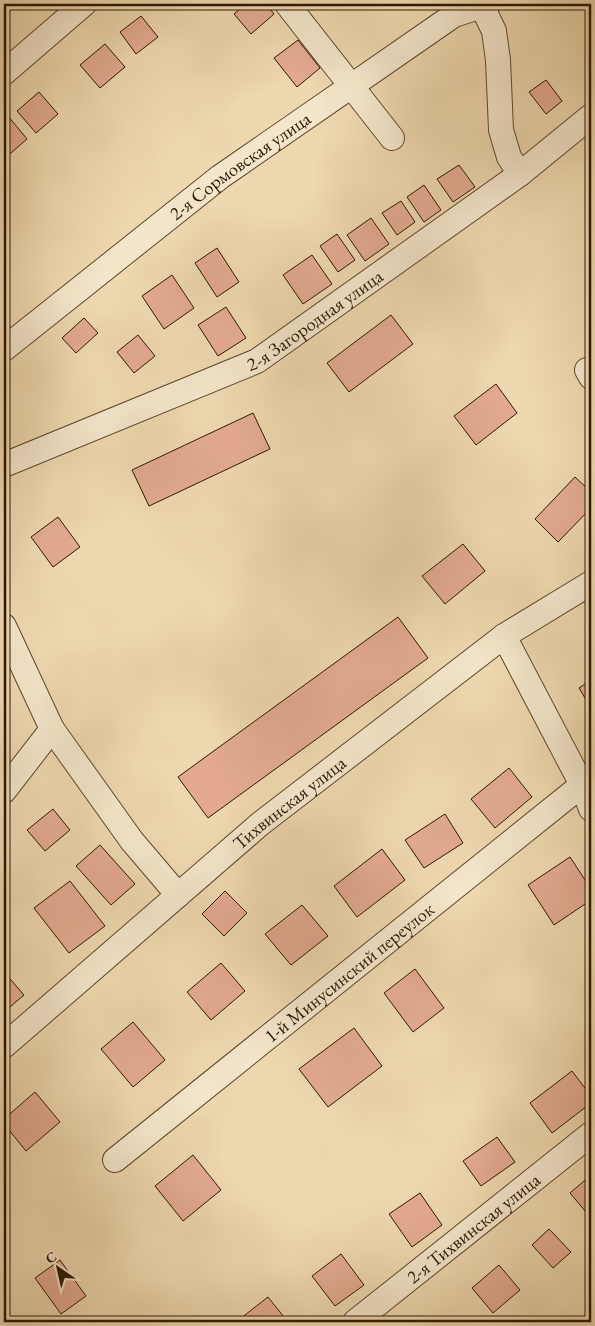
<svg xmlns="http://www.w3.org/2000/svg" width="595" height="1326" font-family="'EB Garamond',serif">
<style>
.building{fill:#e3aa91;stroke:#2c1803}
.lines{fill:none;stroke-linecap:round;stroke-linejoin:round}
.minor-casing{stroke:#5c482e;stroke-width:26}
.minor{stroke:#f4e6cb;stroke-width:24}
.labels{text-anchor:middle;stroke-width:4.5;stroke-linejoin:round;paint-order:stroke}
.street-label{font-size:19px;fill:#2c1803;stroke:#f4e6cb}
</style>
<rect width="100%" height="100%" fill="#eed8af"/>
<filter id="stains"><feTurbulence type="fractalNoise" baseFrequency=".004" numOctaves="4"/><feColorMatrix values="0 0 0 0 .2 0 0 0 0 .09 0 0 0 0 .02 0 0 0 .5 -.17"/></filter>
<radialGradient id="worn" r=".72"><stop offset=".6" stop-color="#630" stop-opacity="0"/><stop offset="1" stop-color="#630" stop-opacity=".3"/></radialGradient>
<g class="building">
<polygon points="217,4 227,4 221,9"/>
<polygon points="246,4 266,4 274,14 251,34 234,14"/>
<polygon points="141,16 158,37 136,54 120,32"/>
<polygon points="298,40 320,68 297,87 274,58"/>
<polygon points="105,44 125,67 100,88 80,65"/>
<polygon points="546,80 562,101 546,114 529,92"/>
<polygon points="39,92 58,114 36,133 17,111"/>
<polygon points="8,116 27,139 4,159 4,120"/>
<polygon points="459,165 475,187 453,202 437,179"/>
<polygon points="424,185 441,210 424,222 407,197"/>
<polygon points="401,201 415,222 397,235 382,213"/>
<polygon points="371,218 389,244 365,261 347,235"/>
<polygon points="337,234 355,260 338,272 320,246"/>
<polygon points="217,248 239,282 217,297 195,263"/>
<polygon points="312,255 332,284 303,304 283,275"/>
<polygon points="172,275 194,308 164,329 142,296"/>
<polygon points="226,307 246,338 218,356 198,325"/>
<polygon points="391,315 413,344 349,392 327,363"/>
<polygon points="84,318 98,333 76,353 62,338"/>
<polygon points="138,335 155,356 134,373 117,352"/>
<polygon points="496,384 517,413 476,445 454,416"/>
<polygon points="253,413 270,449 149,506 132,470"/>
<polygon points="575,477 591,492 591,508 558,542 535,519"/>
<polygon points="58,517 80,547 53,567 31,537"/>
<polygon points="463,544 485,571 445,604 422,576"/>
<polygon points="398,617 428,658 208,818 178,777"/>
<polygon points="591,680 591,708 579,688"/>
<polygon points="509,768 532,797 495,828 471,799"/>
<polygon points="53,809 70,830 45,851 27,830"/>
<polygon points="445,814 463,843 424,868 405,840"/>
<polygon points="100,845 135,884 111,905 76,866"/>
<polygon points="382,849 405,880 357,917 334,886"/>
<polygon points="570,857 591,889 591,900 554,925 528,885"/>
<polygon points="4,876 10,882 4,888"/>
<polygon points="70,881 105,926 69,953 34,908"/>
<polygon points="225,891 247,913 224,936 202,914"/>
<polygon points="302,905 328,936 291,965 265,934"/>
<polygon points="221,963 245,991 211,1020 187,992"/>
<polygon points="415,969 444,1008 413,1032 384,993"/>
<polygon points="4,972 24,995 4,1012"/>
<polygon points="133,1022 165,1060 133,1087 101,1049"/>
<polygon points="354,1028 382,1066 328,1107 299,1069"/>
<polygon points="572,1071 591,1096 591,1103 552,1133 530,1103"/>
<polygon points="35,1092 60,1122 26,1151 4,1124 4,1119"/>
<polygon points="497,1137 515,1162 481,1186 463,1161"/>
<polygon points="193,1155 221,1190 183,1221 155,1186"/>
<polygon points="591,1175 591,1218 570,1193"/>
<polygon points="420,1193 442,1225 412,1247 389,1214"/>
<polygon points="549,1229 571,1252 553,1268 532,1245"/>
<polygon points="341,1254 364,1285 335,1306 312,1276"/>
<polygon points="60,1260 86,1296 61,1314 35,1278"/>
<polygon points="499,1265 520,1290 493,1313 472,1288"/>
<polygon points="268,1297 288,1322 236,1322"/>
</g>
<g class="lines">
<g class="minor-casing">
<g id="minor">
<polyline points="287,4 392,138"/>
<polyline points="481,4 494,31 498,60 501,130 509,157 520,174"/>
<polyline points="4,73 84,4"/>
<path id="s1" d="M4,349L220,177L454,15L488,4"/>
<polyline points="587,370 591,377"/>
<path id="s2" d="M4,465L257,361L520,174L591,116"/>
<polyline points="4,626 52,729 132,841 178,895"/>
<polyline points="504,636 582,785 591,809"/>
<polyline points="4,791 52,729"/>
<path id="s3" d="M4,1046L260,824L504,636L591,583"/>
<path id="s4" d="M115,1160L582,785"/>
<path id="s5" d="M355,1322L591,1134"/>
</g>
</g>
<use href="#minor" class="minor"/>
</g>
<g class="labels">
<g class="street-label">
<text dy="7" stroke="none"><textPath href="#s1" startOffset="299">2-я Сормовская улица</textPath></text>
<text dy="7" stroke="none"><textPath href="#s2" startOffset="344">2-я Загородная улица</textPath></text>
<text dy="7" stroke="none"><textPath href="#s3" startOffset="375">Тихвинская улица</textPath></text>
<text dy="7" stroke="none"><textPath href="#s4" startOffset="300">1-й Минусинский переулок</textPath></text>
<text dy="7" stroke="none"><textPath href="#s5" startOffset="151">2-я Тихвинская улица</textPath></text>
</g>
</g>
<rect width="595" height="1326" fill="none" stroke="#eed8af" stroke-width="20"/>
<rect x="5" y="5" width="585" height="1316" fill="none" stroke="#2c1803" stroke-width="2.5"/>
<rect x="10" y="10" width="575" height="1306" fill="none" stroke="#2c1803"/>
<g transform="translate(58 1268) rotate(326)" stroke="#f4e6cb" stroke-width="4" paint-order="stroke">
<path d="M0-4L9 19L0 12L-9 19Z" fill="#2c1803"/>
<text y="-8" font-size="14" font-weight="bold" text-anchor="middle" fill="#2c1803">С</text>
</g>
<rect width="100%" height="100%" filter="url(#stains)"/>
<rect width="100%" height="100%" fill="url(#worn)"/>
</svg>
